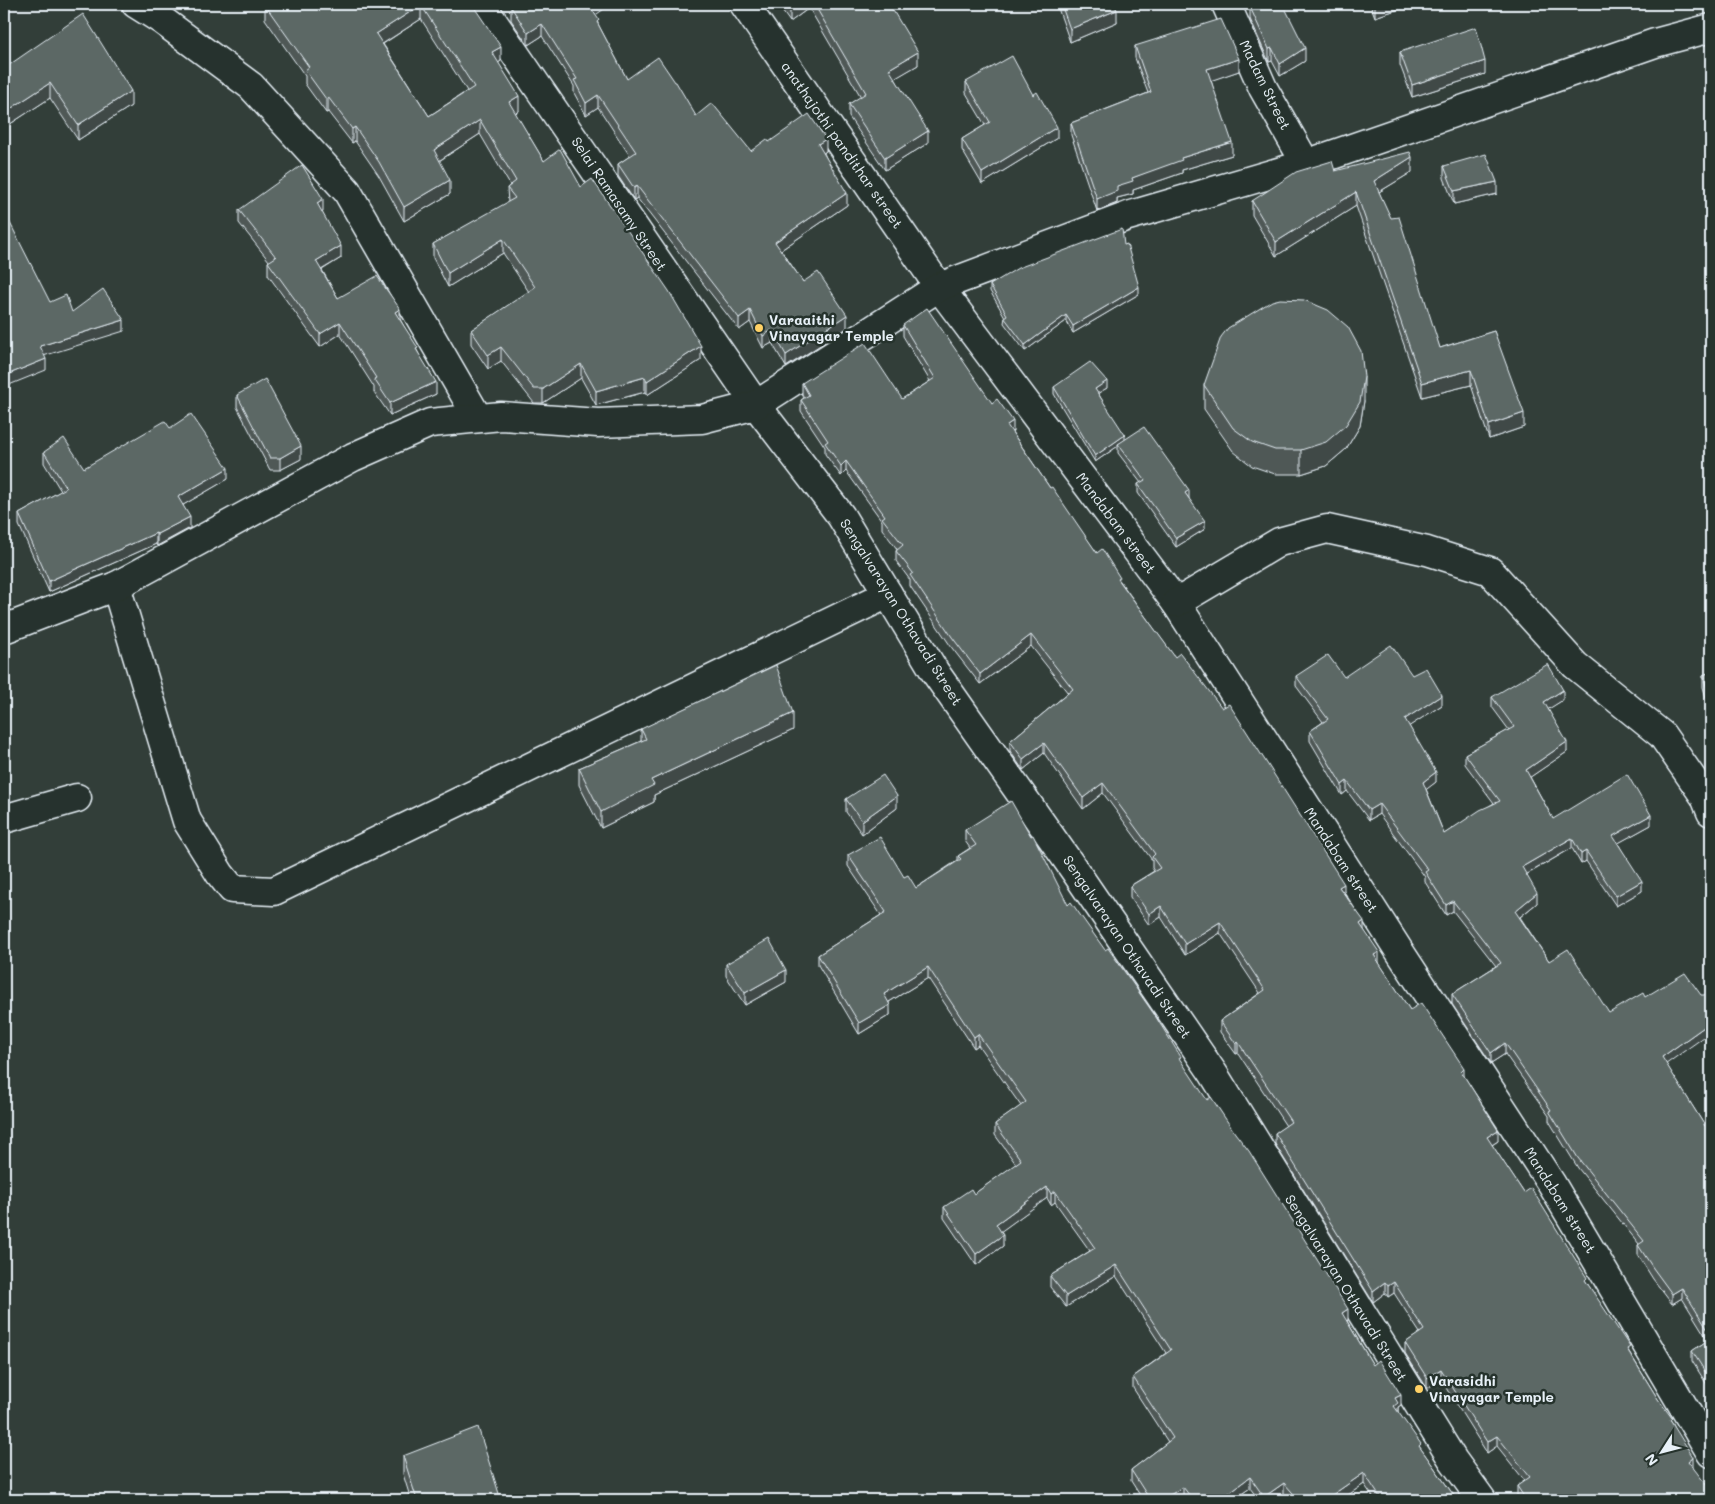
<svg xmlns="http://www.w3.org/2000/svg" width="1715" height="1504" font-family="Mali,sans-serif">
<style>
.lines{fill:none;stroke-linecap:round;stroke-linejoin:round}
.minor-casing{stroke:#e8f1f8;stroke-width:31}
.tertiary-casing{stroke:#e8f1f8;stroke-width:31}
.minor{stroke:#26332d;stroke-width:28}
.tertiary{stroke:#26332d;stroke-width:28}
.wall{fill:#4f5957;stroke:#e8f1f8;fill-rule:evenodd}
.shaded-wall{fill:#404947;stroke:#e8f1f8}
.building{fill:#5c6865;stroke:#e8f1f8;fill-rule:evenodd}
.poi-dot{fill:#ffd166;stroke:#26332d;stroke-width:2}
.labels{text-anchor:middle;stroke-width:5;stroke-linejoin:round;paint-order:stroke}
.street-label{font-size:14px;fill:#e8f1f8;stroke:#26332d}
.poi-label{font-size:14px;font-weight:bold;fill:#e8f1f8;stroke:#26332d;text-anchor:start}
</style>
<rect width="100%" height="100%" fill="#323e39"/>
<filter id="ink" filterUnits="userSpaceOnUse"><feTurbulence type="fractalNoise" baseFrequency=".02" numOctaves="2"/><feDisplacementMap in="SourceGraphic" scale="10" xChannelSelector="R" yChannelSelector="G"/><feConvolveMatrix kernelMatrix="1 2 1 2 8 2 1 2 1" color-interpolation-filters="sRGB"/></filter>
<g filter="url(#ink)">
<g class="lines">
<g class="minor-casing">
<g id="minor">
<polyline points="136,4 163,21 251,86 347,191 478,418"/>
<polyline points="481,4 756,405 841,516 935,672 1075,871 1213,1073 1453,1460 1482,1500"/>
<polyline points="744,4 939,287 1176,603 1398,949 1551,1183 1711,1453"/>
<polyline points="116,586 187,821 220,874 232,889 274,891 888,594"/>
<polyline points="1176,603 1279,542 1327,529 1427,551 1490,571 1575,665 1662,735 1705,797 1711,812"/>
<polyline points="4,819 77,798"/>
</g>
</g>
<g class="tertiary-casing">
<g id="tertiary">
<polyline points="1226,4 1263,88 1306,164"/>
<polyline points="4,629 116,586 353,457 430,423 501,416 598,423 702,419 756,405 939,287 1128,216 1306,164 1655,43 1711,28"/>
</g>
</g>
<use href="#minor" class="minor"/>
<use href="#tertiary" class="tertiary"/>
</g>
<g class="wall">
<path d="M267,4H472L501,61L498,63L519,111L515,113L544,161L581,187L701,360L647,395L645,392L596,405L581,378L543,403H534L501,361L488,369L471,344V330L529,292L503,253L448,287L433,258V244L508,203L507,188L510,185L480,134L439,161L450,194L404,221L379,176L355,141L352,143L328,112L326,113L305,84V76L265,19V5ZM421,19L467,91L429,116L383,44Z"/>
<polygon points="777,4 889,4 918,65 895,78 928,143 885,170 849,117 849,104 861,97 809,8 790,22"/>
<polygon points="1059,4 1114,4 1117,22 1070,42 1059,11"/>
<polygon points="1370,4 1414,4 1375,17"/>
<polygon points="511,7 595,15 599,26 627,79 696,116 751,151 769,142 826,151 824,153 847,205 781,250 803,282 847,328 786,367 772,343 763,348 750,322 739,330 637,198 634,200 618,176 618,164 630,156 598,107 586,115 574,93 574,86 542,36 528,45 511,20"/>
<polygon points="1250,7 1305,61 1280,76 1272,61 1269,62 1250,19"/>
<polygon points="1135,46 1239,71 1211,80 1232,155 1182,170 1182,173 1133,190 1133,194 1117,198 1117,203 1097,211 1071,135 1071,123 1148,93 1135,58"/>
<polygon points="1400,52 1485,74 1412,97 1400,65"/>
<polygon points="4,57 9,65 131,106 78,140 50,98 4,128"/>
<polygon points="966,82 1033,95 1057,138 982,184 962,150 962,139 985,125 966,93"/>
<polygon points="1444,166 1497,194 1454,204 1444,178"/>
<polygon points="1335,171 1412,172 1379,192 1440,348 1494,331 1524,427 1489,439 1471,385 1422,397 1356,206 1276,256 1252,215 1252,201"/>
<polygon points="239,210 323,212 322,212 341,258 322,270 338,298 400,319 418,352 436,394 390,415 374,392 374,387 340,334 320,347 268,275 268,262 269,261 239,223"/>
<polygon points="1124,245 1139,294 1073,333 1066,321 1025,351 1004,323 1005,317 990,291 990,285"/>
<polygon points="903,325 992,403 1013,431 1012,432 1050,488 1097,553 1120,581 1344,894 1364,930 1379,963 1410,1010 1464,1077 1498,1141 1492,1145 1524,1193 1587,1283 1672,1422 1693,1468 1711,1500 1519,1500 1517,1497 1517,1486 1525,1481 1497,1446 1487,1453 1441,1380 1427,1388 1405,1353 1405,1343 1420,1333 1394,1293 1388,1297 1385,1293 1373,1302 1275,1144 1275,1133 1286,1126 1238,1053 1236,1054 1220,1032 1220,1021 1260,993 1220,933 1185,955 1161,917 1149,925 1130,897 1130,886 1154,871 1152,868 1152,860 1103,793 1083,809 1044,753 1023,770 1010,751 1010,741 1068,693 1031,646 980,684 952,648 910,586 910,580 896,561 896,551 897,549 882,529 882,521 846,471 841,476 825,454 825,447 801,411 801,400 804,398 802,394 802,383 902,399 930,381 903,336"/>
<polygon points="1204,385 1364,401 1360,426 1346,449 1326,466 1301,474 1275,474 1252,466 1233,451 1204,409"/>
<polygon points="1054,387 1107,388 1098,393 1125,440 1189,499 1205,529 1176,547 1138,493 1138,484 1141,483 1118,453 1118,446 1095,462 1054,394"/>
<polygon points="237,395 301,459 280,470 270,470 237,407"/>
<polygon points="170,428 228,479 183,505 190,528 157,546 156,544 49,592 19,525 19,514 61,491 44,463 44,452 84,468"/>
<polygon points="1711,672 1711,716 1703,687 1703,675"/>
<polygon points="1412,675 1442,705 1409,726 1436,782 1426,789 1444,834 1494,803 1465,764 1465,754 1509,730 1492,707 1492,697 1563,700 1548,709 1567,752 1530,777 1553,819 1651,825 1618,843 1642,891 1616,906 1586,861 1581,864 1572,848 1526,875 1537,903 1520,917 1549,961 1609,1013 1666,1064 1705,1126 1711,1122 1711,1391 1692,1361 1692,1351 1708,1340 1682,1298 1672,1304 1653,1279 1638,1255 1638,1245 1639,1244 1578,1168 1549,1121 1549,1116 1505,1054 1491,1063 1452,1004 1452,994 1496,966 1453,911 1446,915 1425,882 1425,877 1379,814 1369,820 1347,791 1342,795 1310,741 1310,731 1323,722 1296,686 1296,676 1344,677"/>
<polygon points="641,729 793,730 654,795 654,802 601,828 579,785 579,768 641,741"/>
<polygon points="846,799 897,808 862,834 846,812"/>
<polygon points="965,830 1068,905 1181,1062 1348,1320 1347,1321 1373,1365 1401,1405 1398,1407 1398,1412 1421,1449 1457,1500 1375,1500 1364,1484 1341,1500 1289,1500 1284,1494 1275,1500 1259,1500 1250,1488 1233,1500 1185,1500 1183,1497 1179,1500 1143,1500 1131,1481 1131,1470 1168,1442 1133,1388 1133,1377 1166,1353 1116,1276 1066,1307 1050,1287 1050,1276 1090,1251 1055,1202 1051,1205 1047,1198 1001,1231 1003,1246 976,1265 944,1218 944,1207 974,1194 1016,1164 995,1135 995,1124 1021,1106 978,1045 974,1048 928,978 889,1002 890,1015 859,1034 818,965 818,955 881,915 848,866 848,855 904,877 916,888 958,860 958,856 970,848 965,841"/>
<polygon points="726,964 786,982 745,1005 726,976"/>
<polygon points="403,1456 501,1500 411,1500 403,1474"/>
</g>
<g class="shaded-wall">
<polygon points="594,4 611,4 590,19 590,7"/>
<polygon points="798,4 809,4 809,8 790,22 790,9"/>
<polygon points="1378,4 1414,4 1375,17 1375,5"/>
<polygon points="421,5 421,19 376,48 376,34"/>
<polygon points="1117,10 1117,22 1070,42 1070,29"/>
<polygon points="542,24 542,36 528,45 528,33"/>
<polygon points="501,47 501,61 492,67 492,52"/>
<polygon points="1272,48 1272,61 1269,62 1269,49"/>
<polygon points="1305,48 1305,61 1280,76 1280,64"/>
<polygon points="918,52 918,65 889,82 889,69"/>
<polygon points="1239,59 1239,71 1207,82 1207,69"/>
<polygon points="1485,61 1485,74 1412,97 1412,85"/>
<polygon points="50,83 50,98 4,128 4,113"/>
<polygon points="131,91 131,106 78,140 78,125"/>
<polygon points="598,95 598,107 586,115 586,103"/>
<polygon points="519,96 519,111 509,117 509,102"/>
<polygon points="328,97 328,112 326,113 326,99"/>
<polygon points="480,120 480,134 434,164 434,150"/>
<polygon points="355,127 355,141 352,143 352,129"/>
<polygon points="1057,127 1057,138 982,184 982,173"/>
<polygon points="928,131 928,143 885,170 885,158"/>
<polygon points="826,139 826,151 818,157 818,144"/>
<polygon points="1232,142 1232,155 1182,170 1182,173 1133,190 1133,194 1117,198 1117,203 1097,211 1097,199 1117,186 1132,178 1181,158"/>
<polygon points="1412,157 1412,172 1374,195 1374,181"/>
<polygon points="450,180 450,194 404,221 404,207"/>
<polygon points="1497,182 1497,194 1454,204 1454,191"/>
<polygon points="637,186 637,198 634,200 634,188"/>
<polygon points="1356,192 1356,206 1276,256 1276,242"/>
<polygon points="847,193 847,205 775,254 775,242"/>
<polygon points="323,199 323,212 317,216 317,203"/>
<polygon points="503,239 503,253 448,287 448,273"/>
<polygon points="341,246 341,258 316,273 316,261"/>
<polygon points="1139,287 1139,294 1073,333 1073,326"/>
<polygon points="400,309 400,321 395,312"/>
<polygon points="750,310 750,322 739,330 739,318"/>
<polygon points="847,315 847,328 786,367 786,355"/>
<polygon points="1066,315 1066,321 1025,351 1025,345"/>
<polygon points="124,320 124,331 40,357 40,346"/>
<polygon points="340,322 340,334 320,347 320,334"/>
<polygon points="772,330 772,343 763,348 763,336"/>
<polygon points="701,346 701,360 647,395 647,381"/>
<polygon points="501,347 501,361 488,369 488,355"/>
<polygon points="46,359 46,370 4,387 4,376"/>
<polygon points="581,364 581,378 543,403 543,389"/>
<polygon points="1471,370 1471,385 1422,397 1422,383"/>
<polygon points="645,377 645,392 596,405 596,391"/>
<polygon points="1364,377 1364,401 1360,426 1346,449 1326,466 1301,474 1301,450"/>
<polygon points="1107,381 1107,388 1095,395 1095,389"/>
<polygon points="436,382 436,394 390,415 390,403"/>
<polygon points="1524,413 1524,427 1489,439 1489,425"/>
<polygon points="1013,421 1013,431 1007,436 1007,425"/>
<polygon points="1125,435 1125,441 1118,444 1118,446 1095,462 1095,456"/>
<polygon points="301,446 301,459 280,470 280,458"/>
<polygon points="846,461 846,471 841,476 841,466"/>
<polygon points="228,468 228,479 178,508 178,497"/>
<polygon points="1189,490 1189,499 1185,493"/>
<polygon points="190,517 190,528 157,546 157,534"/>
<polygon points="1205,521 1205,529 1176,547 1176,538"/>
<polygon points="156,533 156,544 49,592 49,581"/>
<polygon points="7,600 7,611 4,612 4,601"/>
<polygon points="1031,635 1031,646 980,684 980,674"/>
<polygon points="1563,690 1563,700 1544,712 1544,702"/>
<polygon points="1442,695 1442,705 1405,729 1405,719"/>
<polygon points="793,713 793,730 654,795 654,802 601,828 601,812 651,780"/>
<polygon points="1567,742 1567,752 1526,780 1526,770"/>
<polygon points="1044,743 1044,753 1023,770 1023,759"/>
<polygon points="1436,772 1436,782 1423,792 1423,782"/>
<polygon points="1347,781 1347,791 1342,795 1342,785"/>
<polygon points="1103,783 1103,793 1083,809 1083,798"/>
<polygon points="897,796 897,808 862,834 862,821"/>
<polygon points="1379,804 1379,814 1369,820 1369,810"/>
<polygon points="1651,815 1651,825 1613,846 1613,836"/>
<polygon points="1572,838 1572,848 1522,877 1522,867"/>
<polygon points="1586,851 1586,861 1581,864 1581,854"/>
<polygon points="1642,881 1642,891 1616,906 1616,896"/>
<polygon points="1344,884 1344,894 1339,887"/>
<polygon points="1537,893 1537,903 1515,921 1515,911"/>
<polygon points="1453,901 1453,911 1446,915 1446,905"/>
<polygon points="1161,906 1161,917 1149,925 1149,914"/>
<polygon points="1364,921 1364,932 1360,924"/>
<polygon points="1220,922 1220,933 1185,955 1185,944"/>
<polygon points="1379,952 1379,963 1374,955"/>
<polygon points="928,967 928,978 884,1005 884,994"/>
<polygon points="786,970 786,982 745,1005 745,993"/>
<polygon points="890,1005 890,1015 859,1034 859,1023"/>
<polygon points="1711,1022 1711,1032 1662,1067 1662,1057"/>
<polygon points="978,1034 978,1045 974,1048 974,1037"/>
<polygon points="1238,1042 1238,1053 1236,1054 1236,1044"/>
<polygon points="1505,1043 1505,1054 1491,1063 1491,1053"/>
<polygon points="1464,1068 1464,1079 1461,1071"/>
<polygon points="1498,1130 1498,1141 1487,1148 1487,1137"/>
<polygon points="1047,1187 1047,1198 996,1235 996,1224"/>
<polygon points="1055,1191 1055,1202 1051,1205 1051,1194"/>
<polygon points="1003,1235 1003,1246 976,1265 976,1254"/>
<polygon points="1116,1265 1116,1276 1066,1307 1066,1296"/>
<polygon points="1385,1282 1385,1293 1373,1302 1373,1291"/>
<polygon points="1394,1282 1394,1293 1388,1297 1388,1286"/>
<polygon points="1682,1288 1682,1298 1672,1304 1672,1294"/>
<polygon points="1348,1309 1348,1320 1342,1324 1342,1313"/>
<polygon points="1441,1369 1441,1380 1427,1388 1427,1378"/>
<polygon points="1401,1395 1401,1405 1398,1407 1398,1414 1394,1417 1395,1398"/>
<polygon points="1497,1436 1497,1446 1487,1453 1487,1442"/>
<polygon points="1693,1457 1693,1468 1688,1461"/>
<polygon points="1364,1473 1364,1484 1341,1500 1325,1500"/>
<polygon points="1250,1477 1250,1488 1233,1500 1219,1500"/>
<polygon points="1284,1483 1284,1494 1275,1500 1264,1500 1264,1497"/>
<polygon points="1183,1487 1183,1497 1179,1500 1162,1500"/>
</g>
<g class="building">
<path d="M268,4H472L501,47L492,52L519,96L509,102L544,161L560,149L581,187L592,179L669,291L701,346L647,381L645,377L596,391L581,364L543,389H534L501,347L488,355L471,330L535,287L503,239L448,273L433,244L515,198L507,188L516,181L480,120L434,150L450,180L404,207L379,162L355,127L352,129L328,97L326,99L305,70L309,67L265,5ZM421,5L474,87L429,116L376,34Z"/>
<polygon points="515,4 594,4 590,7 599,20 597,22 627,79 658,57 675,82 676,82 696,116 712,103 751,151 767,139 769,142 809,114 826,139 818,144 847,193 775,242 803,282 818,272 847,315 786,355 772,330 763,336 750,310 739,318 637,186 634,188 618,164 636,152 598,95 586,103 574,80 577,79 542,24 528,33 511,7"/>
<polygon points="786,4 798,4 790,9"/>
<polygon points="814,4 889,4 918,52 889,69 928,131 885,158 849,104 866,93"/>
<polygon points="1061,4 1114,4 1117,10 1070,29"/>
<polygon points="1255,4 1283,4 1305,48 1280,64 1272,48 1269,49 1250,7"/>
<polygon points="83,14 131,91 78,125 50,83 4,113 4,57 9,65"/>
<polygon points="1221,19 1239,59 1207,69 1232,142 1181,158 1182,160 1132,178 1133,181 1117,186 1117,191 1097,199 1071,123 1151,92 1135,46"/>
<polygon points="1476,27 1485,61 1412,85 1400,52"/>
<polygon points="1012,56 1033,95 1037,92 1057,127 982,173 962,139 990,122 966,82"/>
<polygon points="1410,152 1412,157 1374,181 1391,218 1399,217 1440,348 1494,331 1524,413 1489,425 1471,370 1422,383 1356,192 1276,242 1252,201 1296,172 1332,161 1335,171"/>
<polygon points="1486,154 1497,182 1454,191 1444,166"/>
<polygon points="302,165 323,199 317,203 341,246 316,261 338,298 377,276 400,309 395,312 418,348 416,349 436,382 390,403 374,379 376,378 340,322 320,334 268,262 276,257 239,210"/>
<polygon points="8,219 50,302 66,295 72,312 103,289 124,320 40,346 46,359 4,376 4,221"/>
<polygon points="1122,229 1124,245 1127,244 1139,287 1073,326 1066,315 1025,345 1004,317 1007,315 990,285 1018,268"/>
<polygon points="1280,299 1304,300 1328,310 1348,327 1361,351 1364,377 1360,402 1346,425 1326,442 1301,450 1275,450 1252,442 1233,428 1204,385 1221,337 1228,328 1272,301"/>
<polygon points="927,308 992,403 997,399 1013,421 1007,425 1050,488 1052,487 1097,553 1102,549 1120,578 1118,579 1175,657 1180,653 1222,708 1229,704 1344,884 1339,887 1364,921 1360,924 1379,952 1374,955 1410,1010 1421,1003 1464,1068 1461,1071 1498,1130 1487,1137 1524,1193 1531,1188 1587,1278 1585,1280 1630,1347 1627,1349 1658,1399 1672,1418 1670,1420 1693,1457 1688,1461 1711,1491 1711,1500 1526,1500 1517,1486 1530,1477 1497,1436 1487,1442 1441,1369 1427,1378 1405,1343 1424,1330 1394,1282 1388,1286 1385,1282 1373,1291 1275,1133 1291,1122 1238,1042 1236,1044 1220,1021 1265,990 1220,922 1185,944 1161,906 1149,914 1130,886 1160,868 1152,857 1155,854 1103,783 1083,798 1044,743 1023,759 1010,741 1073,689 1031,635 980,674 952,637 910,575 913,573 896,551 903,545 882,518 885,516 846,461 841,466 825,443 828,441 801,400 809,395 802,383 865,343 902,399 935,378 903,325"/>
<polygon points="1090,362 1107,381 1095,389 1125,435 1095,456 1054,387"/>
<polygon points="265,379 301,446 280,458 270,458 237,395"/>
<polygon points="191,414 228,468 178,497 190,517 157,534 156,533 49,581 19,514 66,488 44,452 64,438 84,468 165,421 170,428"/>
<polygon points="1144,427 1189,490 1185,493 1205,521 1176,538 1138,484 1145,480 1118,444"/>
<polygon points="4,588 7,600 4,601"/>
<polygon points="1391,645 1412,675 1426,668 1442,695 1405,719 1436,772 1423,782 1444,834 1480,810 1500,801 1465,754 1514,727 1492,697 1548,664 1563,690 1544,702 1567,742 1526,770 1553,819 1627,774 1651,815 1613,836 1642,881 1616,896 1586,851 1581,854 1572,838 1522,867 1537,893 1515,911 1549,961 1568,949 1609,1013 1643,993 1645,997 1685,973 1701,995 1704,995 1711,991 1711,1022 1662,1057 1705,1126 1711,1122 1711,1335 1682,1288 1672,1294 1653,1268 1638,1245 1644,1241 1578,1158 1549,1111 1551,1110 1505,1043 1491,1053 1452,994 1501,963 1453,901 1446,905 1425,872 1428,870 1379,804 1369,810 1347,781 1342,785 1310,731 1328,719 1296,676 1328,655 1344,677"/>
<polygon points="776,665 793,713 651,780 654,785 601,812 579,768 646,739 641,729"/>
<polygon points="1711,672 1711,703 1703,675"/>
<polygon points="883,775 897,796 862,821 846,799"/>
<polygon points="1011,801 1031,836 1033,835 1068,905 1071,902 1105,950 1108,948 1154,1014 1181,1057 1179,1058 1207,1100 1211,1097 1235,1133 1249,1151 1348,1309 1342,1313 1373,1365 1379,1360 1401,1395 1395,1398 1398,1403 1394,1406 1421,1444 1419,1446 1457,1500 1382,1500 1364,1473 1325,1500 1299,1500 1284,1483 1264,1497 1250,1477 1219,1500 1193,1500 1183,1487 1162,1500 1150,1500 1131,1470 1173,1438 1133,1377 1171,1350 1116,1265 1066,1296 1050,1276 1095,1248 1055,1191 1051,1194 1047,1187 996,1224 1003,1235 976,1254 944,1207 971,1189 974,1194 1021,1160 995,1124 1026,1102 978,1034 974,1037 928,967 884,994 890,1005 859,1023 818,955 886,912 848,855 880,837 904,877 908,875 916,888 961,859 958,856 976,845 965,830"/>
<polygon points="769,939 786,970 745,993 726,964"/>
<polygon points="1711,1338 1711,1381 1692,1351"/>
<polygon points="478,1427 501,1500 417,1500 403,1456"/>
</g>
</g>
<g class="poi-dot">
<circle cx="759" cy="328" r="5"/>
<circle cx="1419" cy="1389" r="5"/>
</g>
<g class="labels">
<g class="street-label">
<text transform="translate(1265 85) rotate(64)" y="5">Madam Street</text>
<text transform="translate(842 145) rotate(55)" y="5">anathajothi pandithar street</text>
<text transform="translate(619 204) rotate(56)" y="5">Selai Ramasamy Street</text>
<text transform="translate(1116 523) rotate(53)" y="5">Mandabam street</text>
<text transform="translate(901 612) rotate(58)" y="5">Sengalvarayan Othavadi Street</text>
<text transform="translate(1341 860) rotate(57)" y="5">Mandabam street</text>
<text transform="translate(1127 947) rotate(56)" y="5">Sengalvarayan Othavadi Street</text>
<text transform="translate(1560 1200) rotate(58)" y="5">Mandabam street</text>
<text transform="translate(1346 1288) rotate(58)" y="5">Sengalvarayan Othavadi Street</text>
</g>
<g class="poi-label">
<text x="769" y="325">Varaaithi<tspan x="769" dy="16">Vinayagar Temple</tspan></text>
<text x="1429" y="1386">Varasidhi<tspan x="1429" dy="16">Vinayagar Temple</tspan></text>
</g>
</g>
<rect width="1715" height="1504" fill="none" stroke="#26332d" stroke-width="20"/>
<rect x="10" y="10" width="1695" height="1484" fill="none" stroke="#e8f1f8" stroke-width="2" filter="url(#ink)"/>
<g transform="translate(1662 1452) rotate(234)" stroke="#26332d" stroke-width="4" paint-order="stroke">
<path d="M0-4L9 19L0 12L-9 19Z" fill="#e8f1f8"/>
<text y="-8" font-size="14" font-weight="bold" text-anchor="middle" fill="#e8f1f8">N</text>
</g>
</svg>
